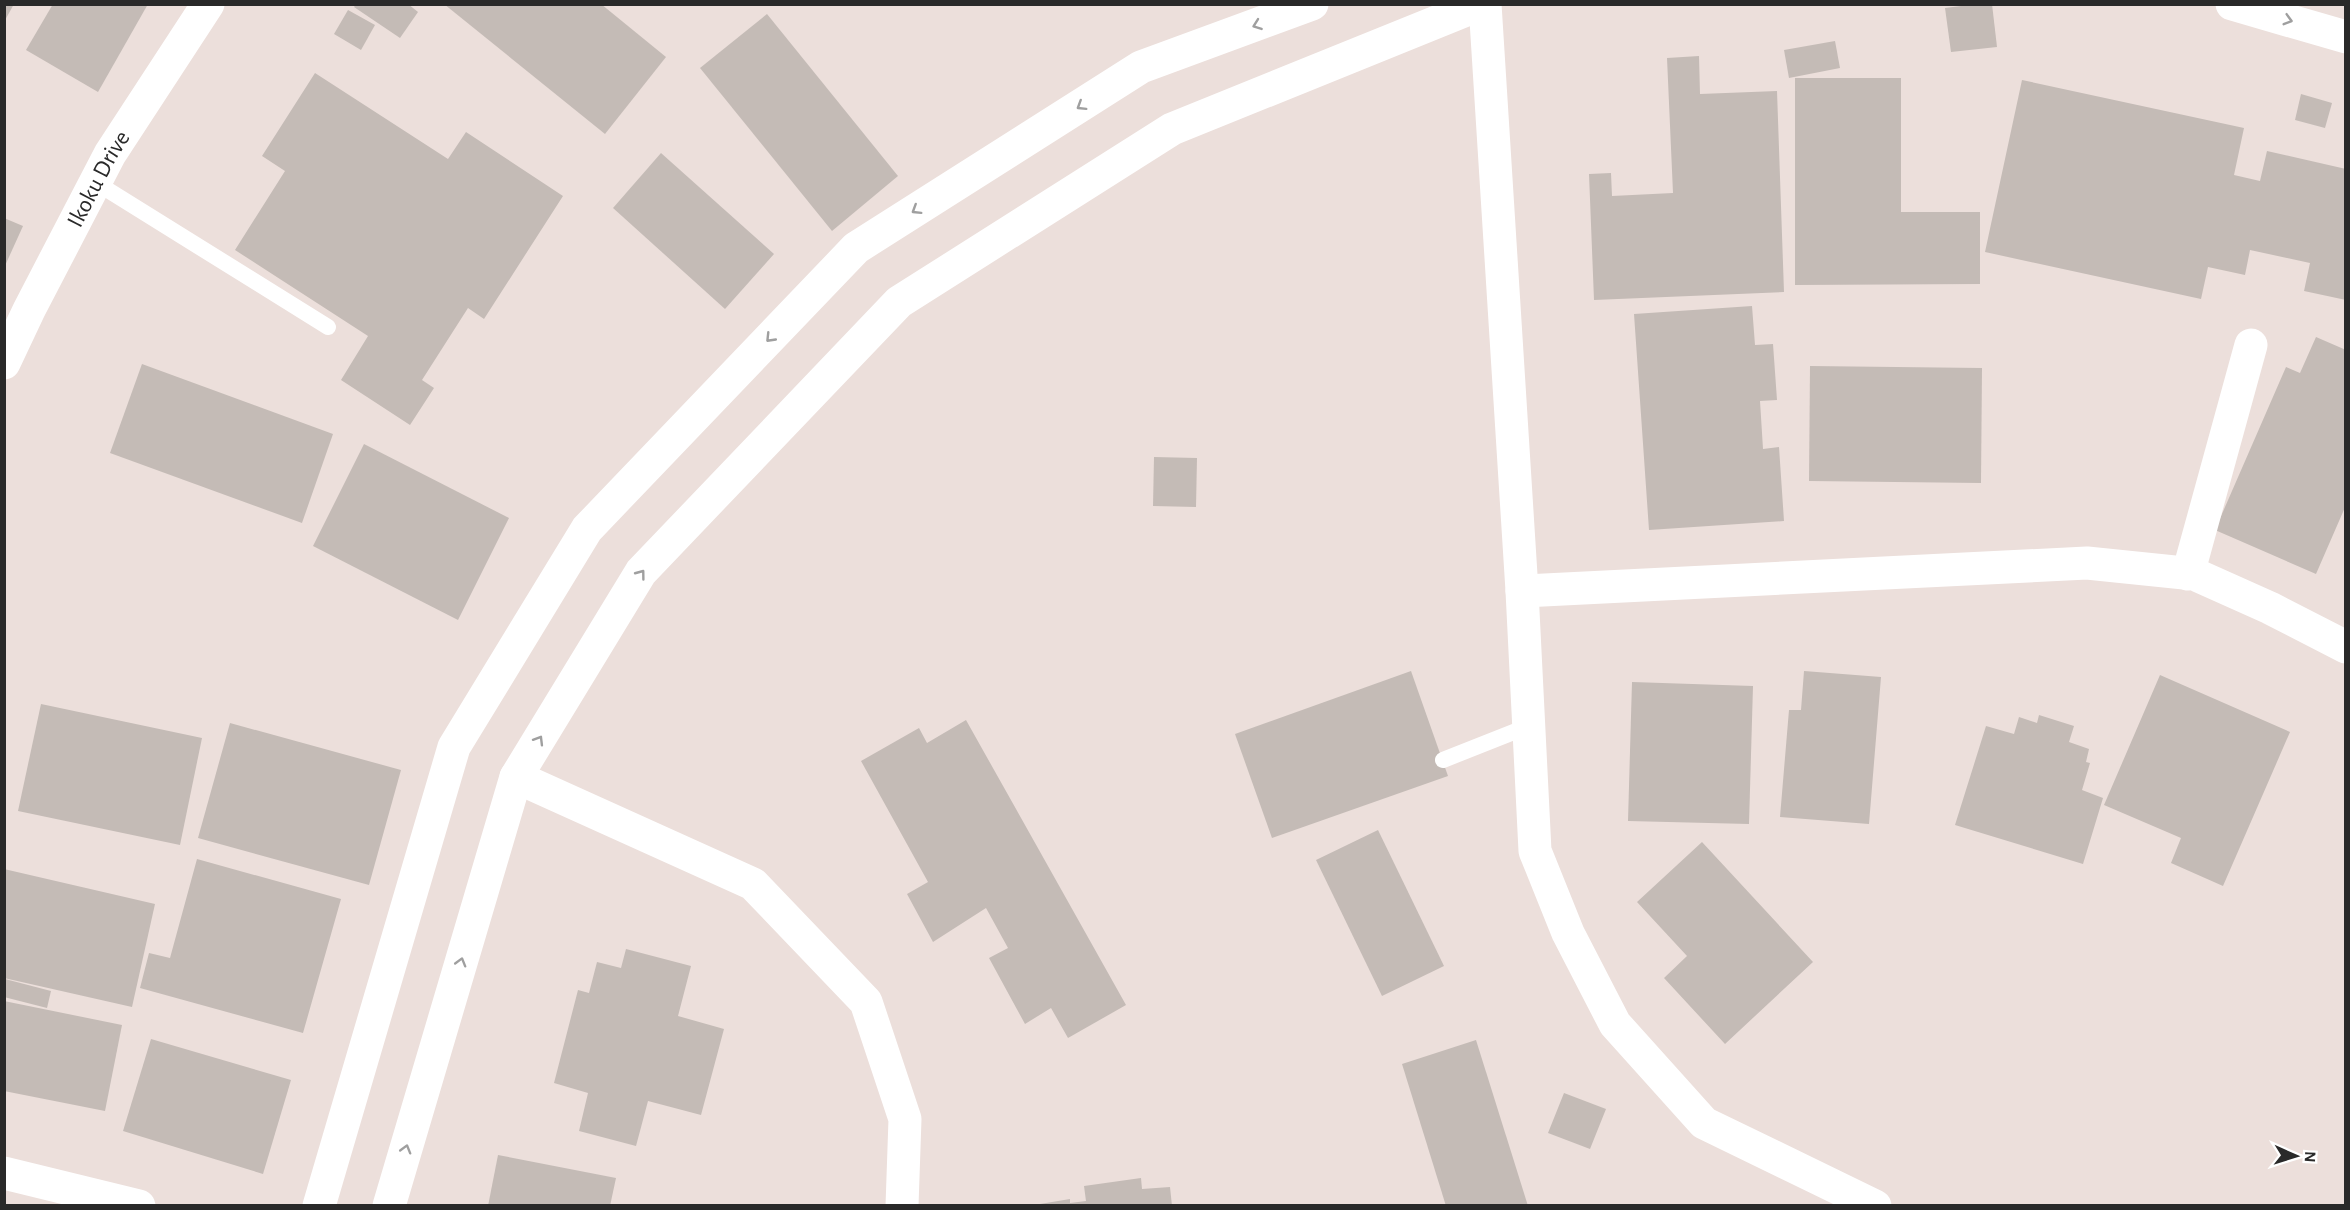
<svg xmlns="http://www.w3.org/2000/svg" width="2350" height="1210" font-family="'Alegreya Sans',sans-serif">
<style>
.building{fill:#c4bbb6}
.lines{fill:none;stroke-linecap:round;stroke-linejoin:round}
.service{stroke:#fff;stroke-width:16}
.minor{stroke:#fff;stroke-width:33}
.oneway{stroke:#9f9f9f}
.labels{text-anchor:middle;stroke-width:4.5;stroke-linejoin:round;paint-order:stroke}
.street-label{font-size:24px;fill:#292929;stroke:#fff}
</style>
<rect width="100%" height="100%" fill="#ecdfdb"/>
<g class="building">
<polygon points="4,4 14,4 4,22"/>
<polygon points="53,4 148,4 98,92 26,50"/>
<polygon points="356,4 408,4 418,12 400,38 354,7"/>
<polygon points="444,4 601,4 666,57 605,134"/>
<polygon points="1977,4 1992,4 1997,47 1951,52 1945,8"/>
<polygon points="348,10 375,25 361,50 334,34"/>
<polygon points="767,14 898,176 832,231 700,68"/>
<polygon points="1835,41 1840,68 1789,78 1784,50"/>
<polygon points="1699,56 1700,94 1777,91 1784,292 1594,300 1589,174 1611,173 1612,196 1673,193 1667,58"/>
<polygon points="315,73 448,159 466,132 563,196 484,319 468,308 422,380 434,388 410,425 341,380 368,336 235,250 285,171 262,156"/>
<polygon points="1795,78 1901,78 1901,212 1980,212 1980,284 1795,285"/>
<polygon points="2022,80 2244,128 2234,175 2260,181 2267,151 2346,169 2346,300 2304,291 2310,263 2250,250 2245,275 2208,267 2201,299 1985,252"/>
<polygon points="2301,94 2332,103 2325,128 2295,120"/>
<polygon points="661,153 774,254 725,309 613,208"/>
<polygon points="4,218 23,226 4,268"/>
<polygon points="1752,306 1755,345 1773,344 1777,400 1760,401 1763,449 1779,447 1784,521 1649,530 1634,314"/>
<polygon points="2316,337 2346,350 2346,505 2316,574 2215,530 2286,367 2300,373"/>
<polygon points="142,364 333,434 302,523 110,453"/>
<polygon points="1810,366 1982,368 1981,483 1809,481"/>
<polygon points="364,444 509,518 458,620 313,546"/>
<polygon points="1154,457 1197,458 1196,507 1153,506"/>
<polygon points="1411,671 1448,776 1272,838 1235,734"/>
<polygon points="1804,671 1881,677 1869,824 1780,817 1789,710 1801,710"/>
<polygon points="2160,675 2290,732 2223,886 2171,863 2181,838 2104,805"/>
<polygon points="1632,682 1753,686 1749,824 1628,821"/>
<polygon points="41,704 202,738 180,845 18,811"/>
<polygon points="2039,715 2074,726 2069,742 2089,749 2086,762 2090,763 2082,790 2103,798 2083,864 1955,825 1986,726 2014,734 2019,717 2037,723"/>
<polygon points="966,720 1126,1005 1068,1038 1051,1008 1025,1024 989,958 1008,948 986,908 933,942 907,894 928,882 861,761 919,728 927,743"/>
<polygon points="230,723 401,770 369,885 198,838"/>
<polygon points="1378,830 1444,966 1382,996 1316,860"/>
<polygon points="1702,842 1813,962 1725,1044 1664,978 1687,956 1637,902"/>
<polygon points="197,859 341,899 303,1033 140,988 149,953 170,958"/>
<polygon points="4,869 155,904 132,1007 4,978"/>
<polygon points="626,949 691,966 678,1016 724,1029 701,1115 648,1101 636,1146 579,1131 588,1093 554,1083 578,990 589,993 597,962 621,968"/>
<polygon points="5,979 51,991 47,1008 4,997"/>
<polygon points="4,1001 122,1025 105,1111 4,1091"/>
<polygon points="151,1039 291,1080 263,1174 123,1131"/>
<polygon points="1476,1040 1528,1206 1446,1206 1402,1064"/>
<polygon points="1564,1093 1606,1109 1590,1149 1548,1133"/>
<polygon points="498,1155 616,1178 610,1206 488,1206"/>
<polygon points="1141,1178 1142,1189 1170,1187 1172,1206 1028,1206 1070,1199 1070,1203 1086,1201 1084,1186"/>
</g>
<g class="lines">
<g class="service">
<polyline points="95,182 328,327"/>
<polyline points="1443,760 1529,726"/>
</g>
<g class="minor">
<polyline points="1485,4 1522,591 1535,851 1568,933 1615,1024 1704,1123 1875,1206"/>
<polyline points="2232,4 2346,37"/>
<path id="s1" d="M4,363L29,310L110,154L208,4"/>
<polyline points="2188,574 2251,345"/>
<polyline points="1522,591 2087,563 2194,574 2270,608 2346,647"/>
<polyline points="516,777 753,884 866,1002 905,1119 902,1206"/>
<polyline points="4,1173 139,1206"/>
<polyline points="319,1206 454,747 587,529 856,248 1141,67 1312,4"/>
<polyline points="389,1206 516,777 641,572 899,302 1172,129 1481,4"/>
</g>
</g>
<defs><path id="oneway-chevron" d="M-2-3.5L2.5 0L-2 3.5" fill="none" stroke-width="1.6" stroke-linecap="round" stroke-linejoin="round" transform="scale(1.5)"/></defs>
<g class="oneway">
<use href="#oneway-chevron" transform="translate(2288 20) rotate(16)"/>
<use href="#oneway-chevron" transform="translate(1257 25) rotate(160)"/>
<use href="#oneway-chevron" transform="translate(1081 106) rotate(148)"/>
<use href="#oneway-chevron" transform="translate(916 210) rotate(148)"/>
<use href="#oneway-chevron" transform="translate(770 338) rotate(134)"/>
<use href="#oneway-chevron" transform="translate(641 574) rotate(-53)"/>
<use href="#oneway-chevron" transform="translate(539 740) rotate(-59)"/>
<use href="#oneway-chevron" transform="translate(461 962) rotate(-74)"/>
<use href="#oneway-chevron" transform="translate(406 1149) rotate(-74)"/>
</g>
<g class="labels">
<g class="street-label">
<text dy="8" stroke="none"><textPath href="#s1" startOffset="207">Ikoku Drive</textPath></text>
</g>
</g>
<rect width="2350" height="1210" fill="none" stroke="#292929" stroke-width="12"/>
<g transform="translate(2296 1156) rotate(93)" stroke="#ffffff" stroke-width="4.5" paint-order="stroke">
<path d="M0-4.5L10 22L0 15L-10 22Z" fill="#292929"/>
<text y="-9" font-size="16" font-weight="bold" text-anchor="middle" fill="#292929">N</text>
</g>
</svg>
